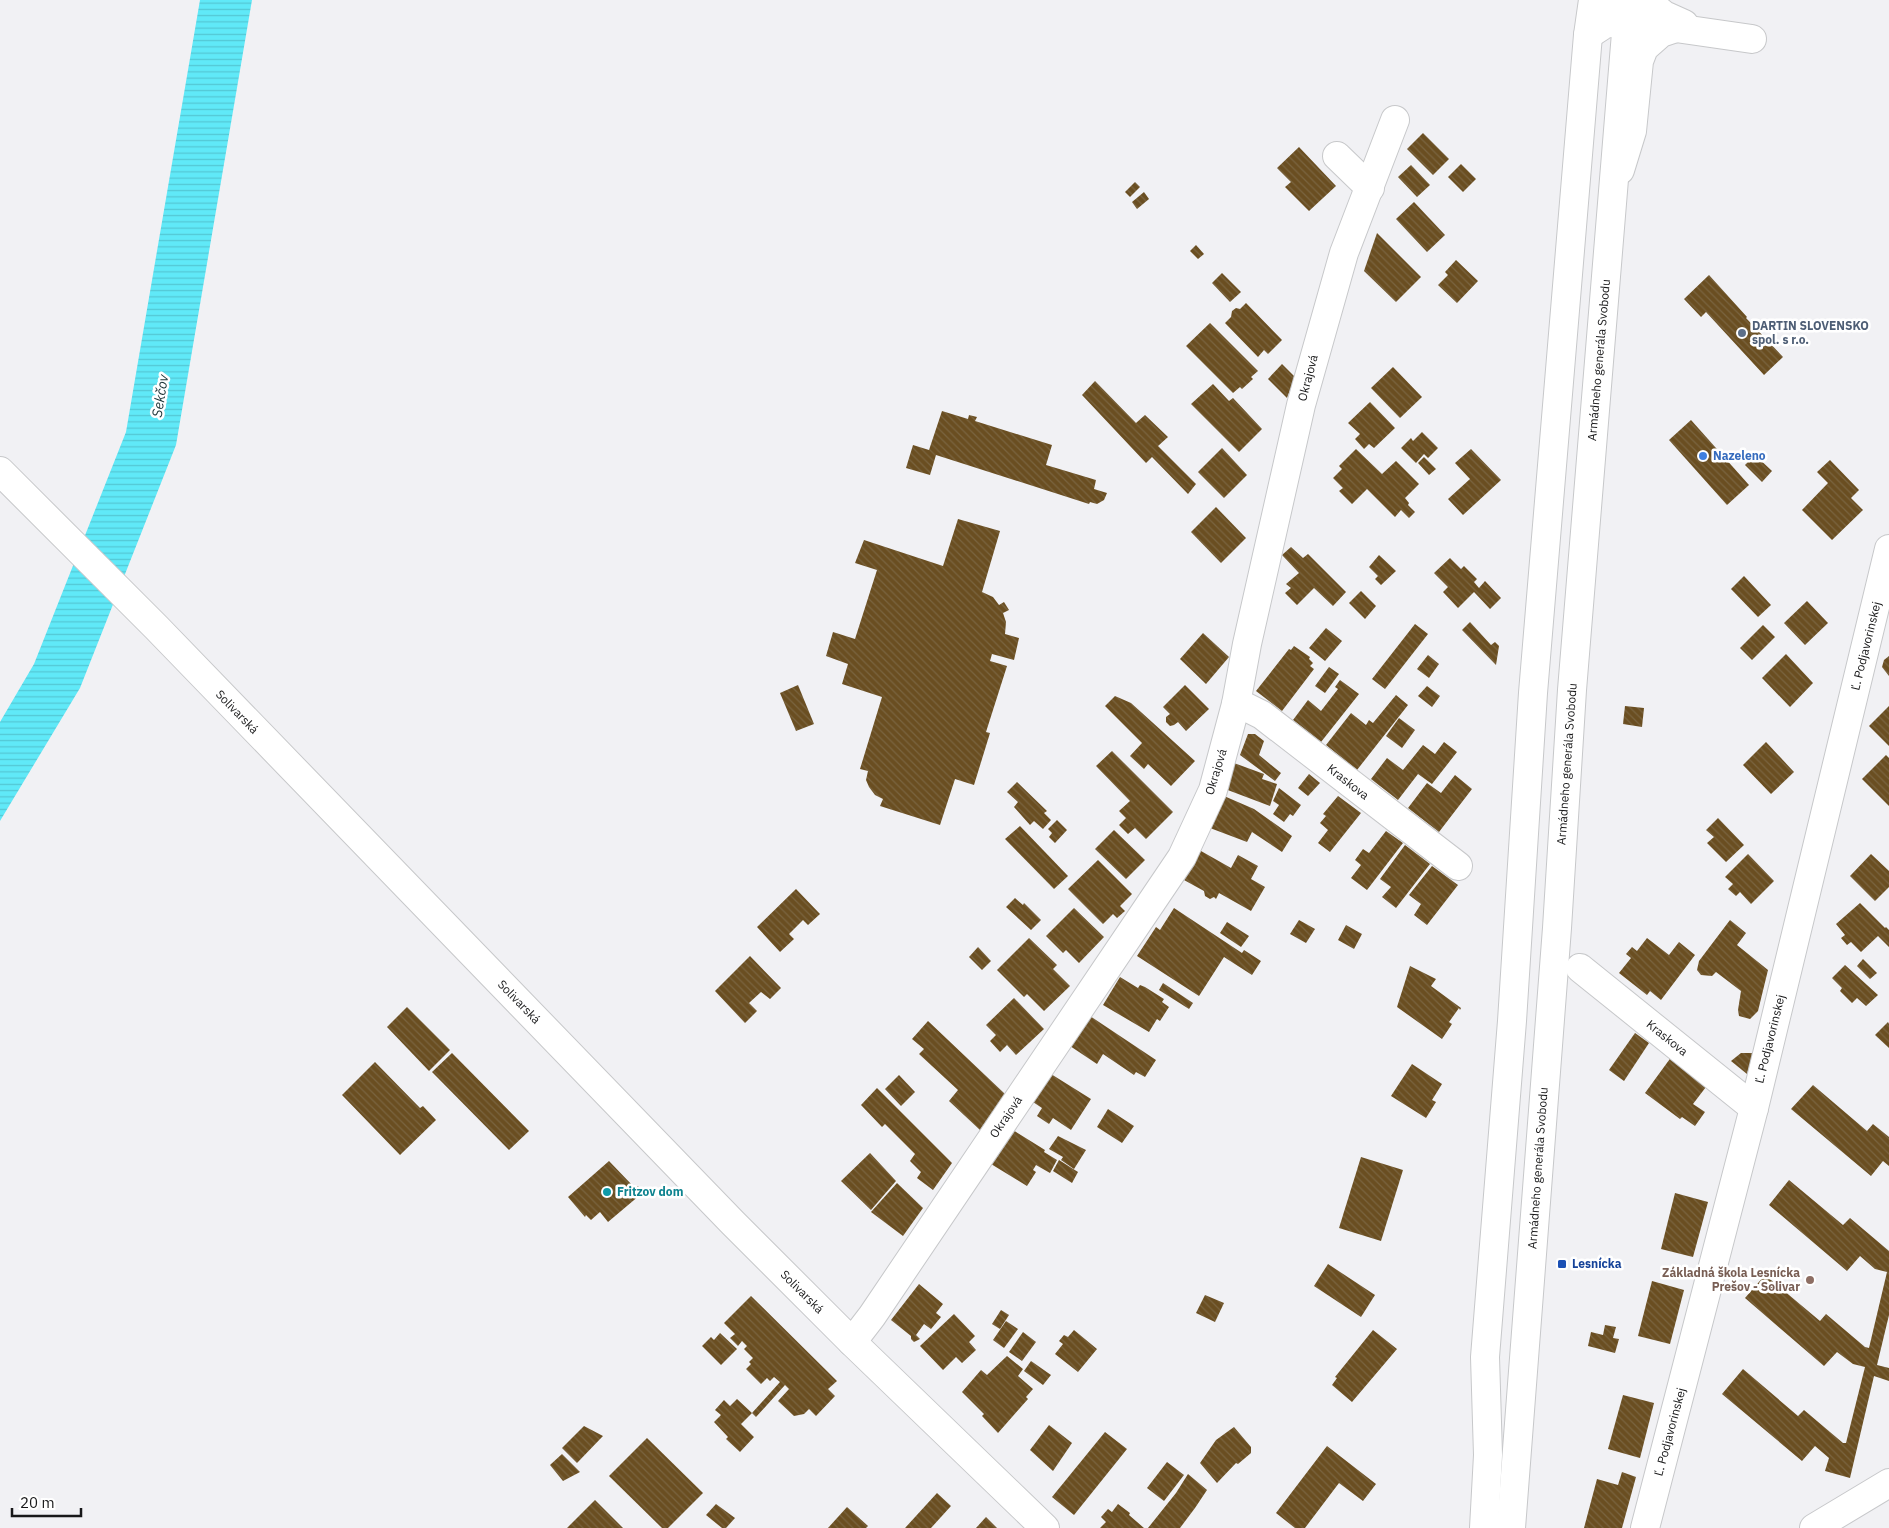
<svg xmlns="http://www.w3.org/2000/svg" width="1889" height="1528" font-family="'IBM Plex Sans',sans-serif">
<style>
.water{fill:url(#water-rules)}
.building{fill:url(#building-back-hatch)}
.lines{fill:none;stroke-linecap:round;stroke-linejoin:round}
.minor-casing{stroke:#c7c8ca;stroke-width:30}
.tertiary-casing{stroke:#c7c8ca;stroke-width:30}
.minor{stroke:#fff;stroke-width:28}
.tertiary{stroke:#fff;stroke-width:28}
.service-dot{fill:#5c6f8a;stroke:#fff;stroke-width:2}
.shop-dot{fill:#3f7fe0;stroke:#fff;stroke-width:2}
.culture-dot{fill:#0f9aa8;stroke:#fff;stroke-width:2}
.transit-dot{fill:#1a4fb4;stroke:#fff;stroke-width:2}
.education-dot{fill:#8d6e63;stroke:#fff;stroke-width:2}
.labels{text-anchor:middle;stroke-width:5;stroke-linejoin:round;paint-order:stroke}
.service-label{font-size:12px;font-weight:bold;fill:#4e5e75;stroke:#fff;text-anchor:start}
.street-label{font-size:12px;fill:#181819;stroke:#fff}
.shop-label{font-size:12px;font-weight:bold;fill:#366cbe;stroke:#fff;text-anchor:start}
.culture-label{font-size:12px;font-weight:bold;fill:#0d838f;stroke:#fff;text-anchor:start}
.transit-label{font-size:12px;font-weight:bold;fill:#164399;stroke:#fff;text-anchor:start}
.education-label{font-size:12px;font-weight:bold;fill:#785e54;stroke:#fff;text-anchor:end}
.water-label{font-size:14px;font-style:italic;fill:#1b3235;stroke:#fff}
</style>
<defs>
<pattern id="water-rules" width="6" height="5" patternUnits="userSpaceOnUse" patternTransform="scale(1.25)"><rect width="6" height="5" fill="#60e9f8"/><path d="M0 2.5h6" fill="none" stroke="#53c7d4"/></pattern>
<pattern id="building-back-hatch" width="6" height="6" patternUnits="userSpaceOnUse" patternTransform="scale(1.25)"><rect width="6" height="6" fill="#6a4e21"/><path d="M-1 5l2 2M0 0l6 6M5-1l2 2" fill="none" stroke="#7a6440"/></pattern>
</defs>
<rect width="100%" height="100%" fill="#f1f1f4"/>
<polygon class="water" points="200,0 252,0 176,445 80,688 0,821 0,722 34,664 126,432"/>
<g class="building">
<polygon points="1423,133 1449,159 1433,175 1407,149"/>
<polygon points="1299,147 1336,186 1309,211 1285,187 1291,182 1277,168"/>
<polygon points="1461,164 1476,179 1463,192 1448,177"/>
<polygon points="1411,165 1430,185 1417,197 1398,177"/>
<polygon points="1135,182 1140,187 1130,197 1125,192"/>
<polygon points="1144,192 1149,199 1137,209 1132,202"/>
<polygon points="1414,202 1445,235 1427,252 1396,219"/>
<polygon points="1377,233 1421,277 1396,302 1364,271"/>
<polygon points="1196,245 1204,254 1198,259 1190,251"/>
<polygon points="1456,260 1478,281 1457,303 1438,285 1448,275 1445,272"/>
<polygon points="1222,273 1241,292 1230,302 1212,283"/>
<polygon points="1709,275 1747,317 1746,318 1783,357 1764,375 1706,312 1701,317 1684,299"/>
<polygon points="1246,303 1282,340 1268,354 1264,350 1258,357 1225,323 1231,317 1232,311 1236,308 1240,309"/>
<polygon points="1210,323 1258,371 1251,377 1253,379 1242,389 1240,387 1233,393 1186,346"/>
<polygon points="1282,364 1295,377 1287,398 1268,379"/>
<polygon points="1393,367 1422,397 1400,418 1371,388"/>
<polygon points="1095,381 1136,423 1145,415 1168,437 1158,446 1196,484 1188,494 1152,457 1146,463 1082,395"/>
<polygon points="1213,384 1229,401 1233,398 1262,429 1239,452 1191,404"/>
<polygon points="1370,402 1395,428 1374,448 1369,444 1364,449 1355,439 1360,434 1348,423"/>
<polygon points="942,411 968,419 969,415 977,417 975,421 1052,445 1046,465 1096,480 1094,489 1107,493 1104,500 1097,504 1090,502 1089,504 936,455 930,475 906,468 913,445 929,450"/>
<polygon points="1691,420 1749,485 1727,505 1669,440"/>
<polygon points="1422,432 1438,448 1428,458 1424,454 1416,463 1401,448 1411,438 1413,441"/>
<polygon points="1222,448 1247,475 1224,498 1198,472"/>
<polygon points="1356,449 1382,474 1396,461 1419,484 1405,498 1409,503 1408,505 1415,512 1409,518 1401,510 1395,517 1367,489 1352,504 1339,491 1343,488 1333,478 1342,469 1339,466"/>
<polygon points="1471,449 1501,480 1463,515 1448,499 1470,479 1455,463"/>
<polygon points="1755,455 1772,471 1762,482 1745,465"/>
<polygon points="1424,457 1436,469 1429,475 1418,463"/>
<polygon points="1830,460 1859,490 1851,498 1863,510 1832,540 1802,510 1828,483 1817,472"/>
<polygon points="1216,507 1246,538 1221,563 1191,532"/>
<polygon points="958,519 1000,531 982,592 993,597 999,605 1004,602 1009,610 1003,613 1006,622 1005,634 1019,638 1014,660 992,654 990,661 1007,666 986,732 990,733 974,785 955,779 940,825 880,806 883,799 875,795 869,787 866,780 868,771 860,769 882,697 842,684 848,664 826,656 833,632 855,639 877,570 855,563 864,540 943,566"/>
<polygon points="1291,547 1303,558 1308,554 1346,592 1333,606 1314,588 1297,605 1285,593 1291,588 1286,584 1299,573 1282,555"/>
<polygon points="1379,555 1396,571 1381,585 1375,579 1378,576 1369,567"/>
<polygon points="1450,558 1461,569 1464,566 1477,579 1474,582 1479,588 1485,581 1501,598 1490,609 1474,592 1458,608 1443,592 1448,587 1434,573"/>
<polygon points="1744,576 1771,605 1758,617 1731,589"/>
<polygon points="1361,591 1376,606 1365,619 1349,603"/>
<polygon points="1807,601 1828,623 1805,645 1784,623"/>
<polygon points="1470,622 1491,645 1495,642 1499,646 1496,665 1462,630"/>
<polygon points="1415,624 1428,634 1385,689 1372,679"/>
<polygon points="1763,625 1775,637 1752,660 1740,648"/>
<polygon points="1326,628 1342,641 1325,661 1309,648"/>
<polygon points="1203,633 1229,657 1206,684 1180,659"/>
<polygon points="1294,646 1310,657 1309,659 1313,663 1310,666 1314,669 1282,711 1256,691 1289,649 1291,650"/>
<polygon points="1786,654 1813,683 1790,707 1762,678"/>
<polygon points="1428,655 1439,664 1429,678 1417,669"/>
<polygon points="1889,656 1889,676 1882,667 1884,660"/>
<polygon points="1329,667 1339,674 1325,693 1315,686"/>
<polygon points="1340,680 1359,694 1321,742 1293,720 1308,700 1321,711 1338,689 1335,687"/>
<polygon points="798,685 814,724 796,731 780,693"/>
<polygon points="1185,685 1209,709 1186,731 1178,722 1174,725 1170,726 1166,722 1166,717 1170,714 1163,707"/>
<polygon points="1427,686 1440,696 1432,707 1418,696"/>
<polygon points="1396,695 1408,705 1357,770 1326,745 1351,713 1366,725 1369,720 1373,723"/>
<polygon points="1115,696 1131,703 1195,761 1171,786 1148,764 1144,769 1130,756 1142,743 1105,706"/>
<polygon points="1625,706 1644,708 1642,727 1623,724"/>
<polygon points="1889,706 1889,746 1869,726"/>
<polygon points="1399,718 1415,730 1402,748 1386,736"/>
<polygon points="1248,734 1255,734 1264,741 1259,755 1281,773 1275,781 1240,755"/>
<polygon points="1444,742 1457,752 1432,784 1418,774 1398,800 1371,779 1387,758 1403,770 1423,745 1435,754"/>
<polygon points="1766,742 1794,772 1771,794 1743,765"/>
<polygon points="1112,751 1173,812 1146,839 1135,828 1128,834 1119,825 1126,818 1119,811 1130,801 1096,766"/>
<polygon points="1886,755 1889,758 1889,806 1862,779"/>
<polygon points="1234,763 1264,774 1262,779 1277,784 1270,806 1225,789"/>
<polygon points="1309,774 1320,783 1308,796 1298,788"/>
<polygon points="1455,775 1472,789 1439,832 1408,808 1427,783 1441,793"/>
<polygon points="1017,782 1047,811 1044,813 1051,820 1043,829 1034,821 1030,825 1014,807 1018,802 1007,792"/>
<polygon points="1279,788 1301,805 1293,816 1290,814 1284,822 1273,814 1279,805 1273,801"/>
<polygon points="1224,796 1254,809 1292,836 1282,852 1252,832 1247,842 1210,828"/>
<polygon points="1338,796 1361,813 1330,852 1318,843 1328,830 1320,823 1326,816 1323,814"/>
<polygon points="1718,818 1744,845 1726,862 1707,843 1714,837 1706,830"/>
<polygon points="1057,820 1067,830 1055,843 1049,837 1052,833 1048,829"/>
<polygon points="1020,826 1068,876 1054,889 1005,839"/>
<polygon points="1114,830 1145,860 1126,879 1095,849"/>
<polygon points="1386,831 1403,843 1367,890 1351,878 1361,865 1355,860 1363,849 1369,853"/>
<polygon points="1405,845 1430,864 1396,908 1382,897 1391,887 1380,879"/>
<polygon points="1201,851 1231,868 1238,855 1258,866 1251,879 1265,887 1251,911 1219,893 1216,899 1214,897 1210,899 1205,896 1204,891 1184,880"/>
<polygon points="1748,854 1774,881 1751,904 1740,892 1736,896 1728,889 1733,884 1725,877"/>
<polygon points="1871,854 1889,871 1889,887 1875,901 1850,876"/>
<polygon points="1098,860 1132,894 1120,906 1125,911 1117,918 1113,914 1103,924 1068,889"/>
<polygon points="1432,866 1458,885 1427,925 1414,915 1421,904 1409,895"/>
<polygon points="796,889 820,914 808,925 803,920 789,934 794,939 780,952 757,927"/>
<polygon points="1015,898 1023,905 1024,903 1041,920 1031,930 1006,907"/>
<polygon points="1860,903 1885,928 1886,927 1889,930 1889,947 1878,936 1861,952 1851,942 1847,945 1841,938 1845,935 1836,924"/>
<polygon points="1074,908 1104,937 1079,963 1066,950 1063,953 1046,936"/>
<polygon points="1174,908 1242,953 1244,950 1261,961 1252,975 1224,957 1199,996 1137,956 1156,927 1160,930"/>
<polygon points="1299,920 1315,929 1306,943 1290,934"/>
<polygon points="1730,920 1746,933 1737,945 1768,970 1758,1011 1750,1019 1739,1016 1738,1010 1741,991 1716,972 1712,976 1701,975 1697,970 1699,961"/>
<polygon points="1227,922 1249,936 1241,947 1220,933"/>
<polygon points="1346,925 1362,934 1354,949 1338,940"/>
<polygon points="1029,938 1057,965 1053,969 1070,986 1044,1011 1027,994 1024,997 997,970"/>
<polygon points="1647,938 1669,955 1679,942 1695,955 1661,1000 1650,991 1647,995 1619,973 1631,958 1626,954 1632,947 1637,951"/>
<polygon points="978,947 991,961 982,970 969,957"/>
<polygon points="750,956 781,988 770,999 761,992 749,1003 757,1011 745,1023 715,991"/>
<polygon points="1863,959 1877,973 1870,979 1857,966"/>
<polygon points="1845,965 1878,995 1866,1006 1857,998 1852,1003 1840,991 1842,988 1832,978"/>
<polygon points="1410,966 1436,979 1431,986 1461,1008 1460,1010 1459,1008 1449,1022 1452,1024 1442,1039 1397,1007"/>
<polygon points="1120,977 1138,988 1140,985 1145,987 1164,999 1162,1002 1169,1007 1160,1021 1157,1019 1149,1032 1103,1005"/>
<polygon points="1163,983 1193,1003 1189,1009 1159,990"/>
<polygon points="1014,998 1044,1029 1016,1055 1007,1045 1000,1052 990,1041 996,1035 986,1025"/>
<polygon points="407,1007 450,1050 429,1071 387,1027"/>
<polygon points="1090,1016 1156,1060 1145,1077 1136,1072 1134,1075 1103,1054 1097,1064 1070,1046"/>
<polygon points="928,1021 1005,1094 980,1130 949,1101 958,1090 919,1054 924,1049 912,1039"/>
<polygon points="1888,1022 1889,1024 1889,1048 1875,1035"/>
<polygon points="1635,1033 1649,1043 1624,1081 1609,1070"/>
<polygon points="452,1053 529,1131 509,1150 432,1072"/>
<polygon points="1741,1053 1753,1053 1747,1074 1731,1061"/>
<polygon points="1672,1056 1709,1083 1693,1104 1705,1112 1695,1126 1682,1117 1680,1119 1645,1093"/>
<polygon points="375,1062 420,1108 423,1106 436,1120 400,1155 342,1095"/>
<polygon points="1412,1064 1442,1084 1432,1100 1436,1102 1426,1118 1391,1096"/>
<polygon points="1051,1074 1091,1099 1071,1130 1053,1118 1049,1124 1037,1116 1042,1108 1033,1102"/>
<polygon points="899,1075 915,1092 901,1106 885,1089"/>
<polygon points="1813,1085 1867,1131 1873,1124 1889,1137 1889,1166 1883,1161 1871,1176 1791,1109"/>
<polygon points="877,1088 952,1163 933,1190 917,1178 921,1172 910,1161 915,1154 885,1124 882,1127 861,1105"/>
<polygon points="1108,1109 1134,1126 1122,1143 1097,1127"/>
<polygon points="1013,1130 1045,1150 1044,1152 1057,1160 1050,1173 1036,1165 1033,1170 1036,1172 1027,1186 991,1164"/>
<polygon points="1058,1136 1086,1150 1074,1169 1061,1160 1063,1157 1049,1149"/>
<polygon points="870,1153 896,1181 871,1210 841,1181"/>
<polygon points="1361,1157 1403,1170 1381,1241 1339,1228"/>
<polygon points="1059,1160 1078,1172 1072,1183 1053,1171"/>
<polygon points="609,1161 633,1186 638,1186 641,1189 640,1195 608,1222 600,1212 591,1220 586,1215 585,1217 568,1197"/>
<polygon points="1789,1180 1843,1225 1850,1218 1889,1251 1889,1315 1877,1365 1889,1368 1889,1381 1874,1376 1850,1478 1825,1471 1829,1458 1815,1446 1802,1461 1722,1394 1743,1369 1798,1416 1804,1410 1843,1443 1846,1443 1865,1367 1853,1364 1837,1352 1824,1366 1745,1298 1765,1275 1820,1321 1826,1314 1865,1347 1869,1348 1887,1272 1875,1269 1860,1256 1847,1271 1769,1205"/>
<polygon points="897,1183 923,1208 903,1236 871,1212"/>
<polygon points="1675,1193 1708,1202 1693,1257 1661,1249"/>
<polygon points="1328,1264 1375,1295 1361,1317 1314,1286"/>
<polygon points="1652,1281 1684,1290 1670,1344 1638,1336"/>
<polygon points="919,1284 943,1304 936,1313 941,1317 931,1329 924,1324 916,1335 920,1339 914,1342 911,1339 911,1336 891,1320"/>
<polygon points="1205,1295 1224,1303 1215,1322 1196,1313"/>
<polygon points="751,1296 837,1381 828,1389 835,1396 816,1416 809,1409 804,1414 794,1416 778,1401 789,1389 785,1385 756,1417 752,1413 780,1382 774,1377 770,1381 767,1378 761,1384 746,1369 751,1364 749,1362 753,1358 744,1349 747,1346 742,1341 738,1346 730,1338 735,1334 724,1323"/>
<polygon points="1001,1310 1009,1315 1000,1329 992,1324"/>
<polygon points="954,1314 975,1336 969,1342 976,1350 962,1363 956,1357 943,1370 920,1346"/>
<polygon points="1006,1321 1018,1329 1004,1348 993,1340"/>
<polygon points="1605,1325 1616,1327 1613,1338 1619,1339 1615,1353 1588,1346 1591,1332 1603,1335"/>
<polygon points="1074,1330 1097,1349 1078,1372 1055,1354 1063,1344 1059,1341 1064,1335 1068,1337"/>
<polygon points="1373,1330 1397,1349 1352,1402 1332,1385 1337,1378 1335,1377"/>
<polygon points="1023,1332 1036,1342 1022,1361 1009,1352"/>
<polygon points="720,1333 737,1349 721,1365 702,1346 711,1337 714,1340"/>
<polygon points="1007,1356 1023,1369 1018,1376 1033,1389 1026,1397 1028,1399 998,1433 982,1416 984,1414 962,1392 981,1370 987,1375"/>
<polygon points="1031,1361 1051,1375 1043,1385 1024,1371"/>
<polygon points="1623,1395 1654,1403 1640,1458 1608,1449"/>
<polygon points="737,1399 752,1413 741,1424 754,1437 740,1452 726,1439 728,1437 714,1422 721,1415 715,1410 724,1400 730,1406"/>
<polygon points="1049,1425 1072,1443 1053,1471 1030,1450"/>
<polygon points="584,1426 603,1436 577,1463 562,1448"/>
<polygon points="1234,1427 1251,1447 1251,1453 1238,1464 1236,1463 1217,1483 1200,1463 1216,1440"/>
<polygon points="1105,1432 1127,1449 1074,1515 1052,1497"/>
<polygon points="647,1438 703,1493 668,1528 662,1528 609,1476"/>
<polygon points="1327,1446 1376,1484 1363,1501 1339,1483 1305,1528 1295,1528 1276,1513"/>
<polygon points="562,1454 580,1472 563,1481 550,1465"/>
<polygon points="1167,1462 1184,1475 1164,1501 1147,1488"/>
<polygon points="1622,1472 1636,1477 1622,1528 1584,1528 1597,1479 1618,1485"/>
<polygon points="1188,1474 1207,1490 1195,1508 1180,1528 1148,1528 1176,1493"/>
<polygon points="937,1493 951,1506 931,1528 905,1528"/>
<polygon points="595,1500 623,1528 567,1528"/>
<polygon points="716,1504 735,1518 726,1528 722,1528 706,1515"/>
<polygon points="1118,1504 1130,1513 1129,1515 1144,1528 1100,1528 1106,1522 1101,1517 1108,1509 1112,1512"/>
<polygon points="847,1507 868,1526 866,1528 828,1528"/>
<polygon points="986,1517 997,1528 976,1528"/>
</g>
<g class="lines">
<g class="minor-casing">
<g id="minor">
<path d="M1610,0C1611,10 1619,15 1627,21"/>
<polyline points="1646,0 1664,15 1684,24"/>
<polyline points="1588,35 1605,24 1627,21 1752,39"/>
<polyline points="1337,156 1370,188"/>
<polyline points="1620,170 1632,131 1639,61 1644,48 1661,33 1676,28"/>
<polyline points="1236,704 1246,707 1262,715 1458,866"/>
<polyline points="1580,968 1754,1108"/>
<polyline points="852,1342 872,1316 1182,857 1213,790 1236,704 1247,644 1301,405 1344,253 1395,120"/>
<polyline points="1645,1528 1754,1108 1889,549"/>
<polyline points="1814,1528 1889,1483"/>
</g>
</g>
<g class="tertiary-casing">
<g id="tertiary">
<polyline points="0,471 156,627 733,1223 852,1342 1045,1528"/>
<polyline points="1484,1528 1488,1455 1485,1357 1512,1021 1533,693 1588,35 1593,0"/>
<polyline points="1511,1528 1557,928 1572,690 1627,21 1630,0"/>
</g>
</g>
<use href="#minor" class="minor"/>
<use href="#tertiary" class="tertiary"/>
</g>
<circle class="service-dot" cx="1742" cy="333" r="5"/>
<circle class="shop-dot" cx="1703" cy="456" r="5"/>
<circle class="culture-dot" cx="607" cy="1192" r="5"/>
<rect class="transit-dot" x="1557" y="1259" width="10" height="10" rx="2.5"/>
<circle class="education-dot" cx="1810" cy="1280" r="5"/>
<g class="labels">
<g class="service-label">
<text x="1752" y="330">DARTIN SLOVENSKO<tspan x="1752" dy="14">spol. s r.o.</tspan></text>
</g>
<g class="street-label">
<text transform="translate(1599 360) rotate(-85)" y="4">Armádneho generála Svobodu</text>
<text transform="translate(1308 378) rotate(-75)" y="4">Okrajová</text>
<text transform="translate(1866 646) rotate(-76)" y="4">Ľ. Podjavorinskej</text>
<text transform="translate(237 712) rotate(46)" y="4">Solivarská</text>
<text transform="translate(1567 764) rotate(-86)" y="4">Armádneho generála Svobodu</text>
<text transform="translate(1216 772) rotate(-73)" y="4">Okrajová</text>
<text transform="translate(1348 782) rotate(38)" y="4">Kraskova</text>
<text transform="translate(519 1002) rotate(46)" y="4">Solivarská</text>
<text transform="translate(1667 1038) rotate(39)" y="4">Kraskova</text>
<text transform="translate(1770 1039) rotate(-76)" y="4">Ľ. Podjavorinskej</text>
<text transform="translate(1006 1117) rotate(-56)" y="4">Okrajová</text>
<text transform="translate(1538 1168) rotate(-86)" y="4">Armádneho generála Svobodu</text>
<text transform="translate(802 1292) rotate(45)" y="4">Solivarská</text>
<text transform="translate(1670 1432) rotate(-75)" y="4">Ľ. Podjavorinskej</text>
</g>
<g class="shop-label">
<text x="1713" y="460">Nazeleno</text>
</g>
<g class="culture-label">
<text x="617" y="1196">Fritzov dom</text>
</g>
<g class="transit-label">
<text x="1572" y="1268">Lesnícka</text>
</g>
<g class="education-label">
<text x="1800" y="1277">Základná škola Lesnícka<tspan x="1800" dy="14">Prešov - Solivar</tspan></text>
</g>
<g class="water-label">
<text transform="translate(160 396) rotate(-81)" y="5">Sekčov</text>
</g>
</g>
<path d="M12 1508v8h69v-8" fill="none" stroke="#181819" stroke-width="2.5"/>
<text x="20" y="1508" font-size="15" fill="#181819" stroke="#ffffff" stroke-width="4" paint-order="stroke">20 m</text>
</svg>
